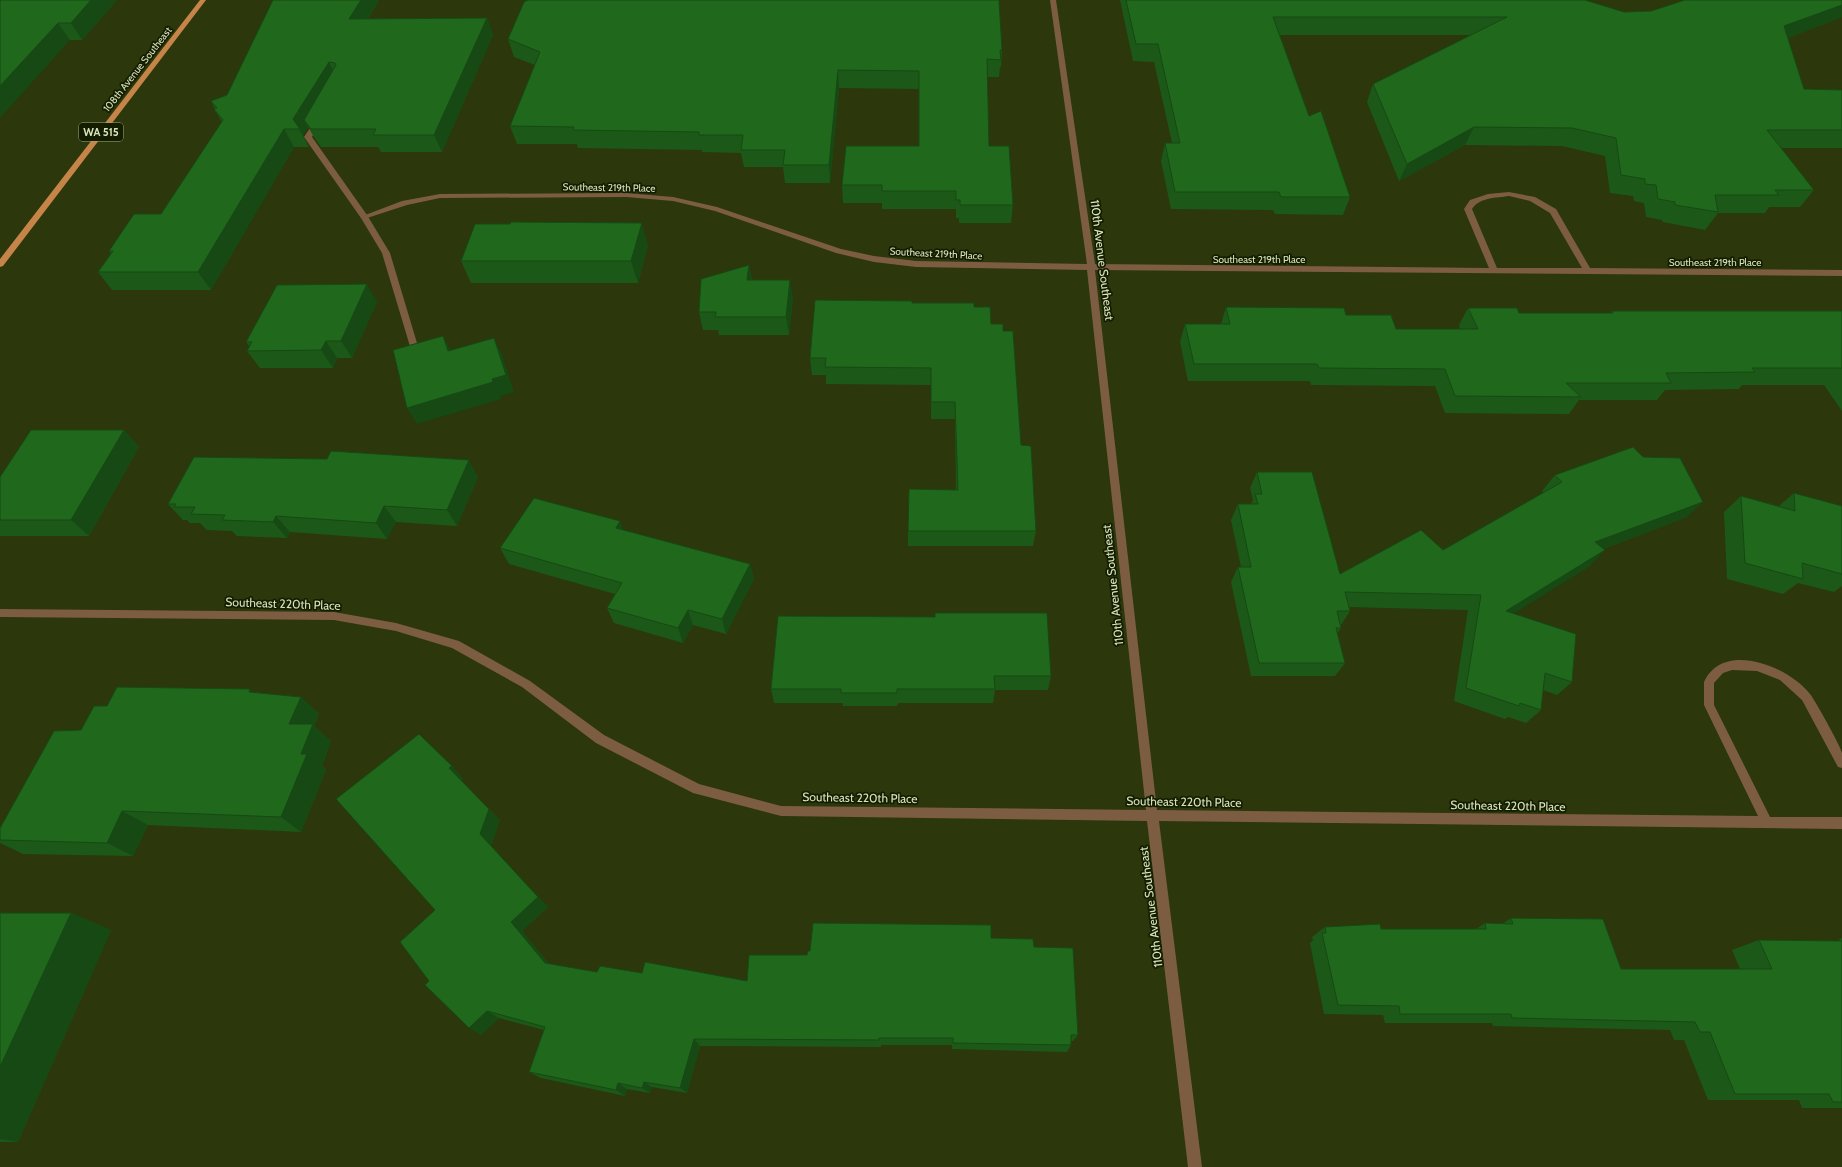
<svg xmlns="http://www.w3.org/2000/svg" width="1842" height="1167" font-family="Cabin,sans-serif">
<style>
.lines{fill:none;stroke-linecap:round;stroke-linejoin:round}
.lane{fill:#7c5d41;fill-rule:evenodd}
.street{fill:#7c5d41;fill-rule:evenodd}
.primary{fill:#c68548;fill-rule:evenodd}
.wall{fill:#1c5918}
.shaded-wall{fill:#164914}
.building{fill:#20681c;stroke:#164914}
.labels{text-anchor:middle;stroke-width:3.5;stroke-linejoin:round;paint-order:stroke}
.far-street-label{font-size:10px;fill:#d7e5bd;stroke:#151d00}
.shield{fill:#151d00;stroke:#9da984;stroke-width:1}
.shield-label{font-size:11px;font-weight:bold;fill:#d7e5bd}
.street-label{font-size:12px;fill:#d7e5bd;stroke:#151d00}
</style>
<rect width="100%" height="100%" fill="#2c370b"/>
<g class="lines">
<polygon class="lane" points="316,119 321,120 312,137 367,215 390,253 420,353 419,355 416,356 412,353 382,253 361,218 304,137"/>
<path class="street" d="M1050,0H1056L1095,264L1489,268L1464,209L1470,200L1488,194L1509,192L1535,197L1556,209L1590,268L1842,270V276L1095,270L1157,810L1758,816L1704,705V682C1723,640 1788,666 1810,694C1815,700 1841,747 1842,753C1842,758 1842,763 1842,768L1838,767L1802,700L1780,680L1757,671L1732,670L1723,673L1714,683V705L1770,817H1842V829L1159,821L1202,1167H1188L1147,821L781,816L693,793L596,743L522,687L452,648L396,631L334,620L0,617V609L334,612L396,623L459,641L530,681L604,735L699,784L781,806L1146,810L1087,270L916,267L874,262L836,253L715,211L673,201L626,197L440,198L407,205L364,219L360,217L402,201L440,194L626,193L673,197L717,207L841,249L874,256L916,261L1087,264ZM1509,196L1530,201L1550,213L1582,268H1497L1472,209C1480,197 1496,198 1509,196Z"/>
<polygon class="primary" points="200,0 206,0 3,266 0,267 0,259"/>
</g>
<g class="wall">
<polygon points="0,0 117,0 82,40 70,40"/>
<polygon points="273,0 379,0 368,19 487,18 493,35 442,152 381,152 378,147 321,147 314,137 308,127 303,136 309,147 294,147 211,290 112,290 98,272 111,254 109,251 161,214 222,122 214,109 215,109 211,101 227,95"/>
<polygon points="1120,0 1585,0 1624,12 1842,17 1788,38 1804,89 1842,90 1842,148 1781,148 1814,190 1800,207 1769,207 1765,213 1718,213 1705,230 1663,222 1662,220 1646,217 1644,203 1634,201 1633,196 1610,193 1605,156 1562,146 1465,145 1399,181 1367,102 1373,84 1473,35 1279,35 1309,116 1350,197 1343,215 1275,214 1273,210 1171,209 1161,161 1165,143 1172,143 1154,62 1133,61"/>
<polygon points="508,39 1002,50 1001,67 1000,67 999,77 987,77 989,146 1013,205 1011,223 959,223 959,218 956,218 956,209 882,209 882,203 843,203 842,185 919,146 919,89 839,88 830,183 785,183 783,167 744,167 741,153 702,152 702,150 578,148 577,144 517,144 510,126 535,65 514,57"/>
<polygon points="648,245 638,283 471,283 461,261"/>
<polygon points="749,265 752,280 793,298 789,335 719,335 718,330 703,330 699,312"/>
<polygon points="377,302 352,358 337,358 333,368 260,368 247,351 250,347 246,342"/>
<polygon points="912,303 974,307 991,324 1003,331 1021,445 1036,531 1033,546 908,546 908,531 956,490 955,419 931,419 931,385 826,384 826,375 812,375 810,358"/>
<polygon points="1226,307 1346,315 1396,329 1460,329 1459,325 1468,308 1519,313 1611,313 1612,311 1842,311 1842,411 1824,385 1742,385 1739,389 1665,390 1657,400 1579,400 1569,414 1445,413 1435,386 1311,385 1310,381 1188,381 1180,342 1185,324 1221,324"/>
<polygon points="124,430 139,447 89,536 0,536 0,477"/>
<polygon points="1257,472 1340,574 1443,550 1544,493 1542,491 1555,475 1687,517 1603,549 1590,566 1513,613 1572,682 1557,695 1543,690 1541,710 1526,723 1508,717 1505,719 1454,701 1468,610 1349,607 1350,611 1341,625 1341,628 1337,634 1345,663 1335,676 1251,676 1231,582 1238,567 1241,567 1231,520 1238,504 1251,504 1253,500 1250,488"/>
<polygon points="478,477 457,526 396,522 387,539 290,532 287,538 237,536 232,531 207,530 200,523 190,523 187,520 183,520 168,504"/>
<polygon points="1794,493 1842,506 1842,586 1834,592 1798,583 1783,594 1727,579 1724,512 1741,496 1779,506"/>
<polygon points="624,530 750,564 754,579 726,634 693,625 683,643 614,623 607,608 615,594 509,564 500,548"/>
<polygon points="778,616 1051,676 1048,690 995,690 993,703 898,703 897,706 843,706 843,703 774,703 771,689"/>
<polygon points="254,692 301,697 319,714 314,726 331,741 322,766 326,770 301,832 148,825 133,856 23,854 0,843 0,828 107,706"/>
<polygon points="452,766 463,779 461,781 500,820 491,846 548,907 522,931 549,964 597,972 642,973 747,981 807,955 991,938 1034,947 1078,1035 1073,1041 1071,1041 1071,1045 1067,1052 952,1049 952,1045 881,1045 881,1047 700,1046 687,1093 652,1087 650,1093 627,1089 625,1096 541,1078 529,1072 544,1030 499,1018 481,1035 429,981 435,910"/>
<polygon points="0,913 71,913 111,930 18,1142 0,1142"/>
<polygon points="1511,918 1621,969 1740,969 1732,950 1759,940 1840,941 1839,939 1842,938 1842,1108 1802,1108 1799,1100 1708,1100 1684,1040 1674,1040 1670,1030 1493,1026 1492,1023 1385,1023 1383,1015 1324,1014 1310,943 1313,940 1312,937 1325,927 1381,929 1476,929 1485,923 1502,924"/>
</g>
<g class="shaded-wall">
<polygon points="91,0 117,0 82,40 71,23"/>
<polygon points="361,0 379,0 357,36 349,19"/>
<polygon points="1842,5 1842,17 1772,44 1784,26"/>
<polygon points="487,18 493,35 442,152 434,135"/>
<polygon points="58,23 70,40 0,118 0,86"/>
<polygon points="329,62 337,80 304,120 308,127 303,136 293,119"/>
<polygon points="838,70 839,88 830,183 829,165"/>
<polygon points="1474,127 1465,145 1399,181 1407,164"/>
<polygon points="284,129 294,147 211,290 198,272"/>
<polygon points="642,223 648,245 638,283 631,261"/>
<polygon points="749,265 752,283 747,280"/>
<polygon points="790,280 793,298 789,335 786,317"/>
<polygon points="367,284 377,302 352,358 341,341"/>
<polygon points="443,336 452,353 448,351"/>
<polygon points="494,338 502,355 514,392 500,396 501,399 417,424 407,408 492,379"/>
<polygon points="326,341 337,358 333,368 321,350"/>
<polygon points="124,430 139,447 89,536 71,520"/>
<polygon points="469,460 478,477 457,526 447,510"/>
<polygon points="1703,502 1687,517 1581,557 1595,542"/>
<polygon points="384,506 396,522 387,539 376,523"/>
<polygon points="276,516 290,532 287,538 273,522"/>
<polygon points="620,521 626,537 616,528"/>
<polygon points="1605,550 1590,566 1494,626 1506,611"/>
<polygon points="750,564 754,579 726,634 722,619"/>
<polygon points="688,610 693,625 683,643 678,628"/>
<polygon points="250,689 270,706 249,692"/>
<polygon points="301,697 319,714 314,726 331,741 322,766 326,770 301,832 281,817 301,754 289,724"/>
<polygon points="452,766 463,779 461,781 449,768"/>
<polygon points="489,809 500,820 491,846 548,907 522,931 555,971 545,963 511,922 480,834"/>
<polygon points="122,811 148,825 133,856 107,843"/>
<polygon points="71,913 111,930 18,1142 0,1139 0,1067"/>
<polygon points="487,1011 499,1018 481,1035 469,1028"/>
<polygon points="694,1039 700,1046 687,1093 680,1088"/>
<polygon points="644,1082 652,1087 650,1093 642,1088"/>
<polygon points="618,1083 627,1089 625,1096 616,1090"/>
</g>
<g class="building">
<polygon points="0,0 91,0 71,23 58,23 0,86"/>
<polygon points="273,0 361,0 349,19 487,18 434,135 373,135 376,129 311,129 304,120 336,65 335,63 329,62 293,119 300,129 284,129 198,272 98,272 113,251 109,251 134,214 161,214 223,120 214,109 217,108 211,101 227,95"/>
<polygon points="528,0 999,0 1002,50 1000,50 1001,60 987,59 989,146 1009,146 1013,205 960,205 960,200 956,200 956,191 882,191 882,185 842,185 846,146 919,146 919,71 838,70 829,165 783,165 785,150 741,150 743,135 699,135 699,132 573,130 574,127 510,126 540,52 508,39 524,2"/>
<polygon points="1126,0 1585,0 1624,12 1651,11 1685,0 1842,0 1842,5 1784,26 1804,89 1842,90 1842,130 1767,130 1814,190 1775,190 1779,195 1715,195 1718,212 1675,205 1675,202 1658,199 1656,185 1645,184 1645,179 1621,175 1616,138 1572,128 1474,127 1407,164 1373,84 1507,17 1273,17 1309,116 1321,111 1350,197 1281,197 1279,192 1175,192 1165,143 1180,143 1158,44 1136,44"/>
<polygon points="511,222 642,223 631,261 461,261 475,224 510,224"/>
<polygon points="749,265 747,280 790,280 786,317 715,317 716,312 699,312 701,279"/>
<polygon points="367,284 341,341 326,341 321,350 247,351 252,342 246,342 277,285"/>
<polygon points="815,300 912,301 912,303 974,303 974,307 990,307 991,324 1003,324 1003,331 1013,331 1021,445 1031,446 1036,531 908,531 909,489 958,490 955,402 931,402 931,368 825,367 826,358 810,358"/>
<polygon points="1226,307 1344,308 1346,315 1391,315 1396,329 1478,329 1468,308 1517,308 1519,313 1613,313 1612,311 1842,311 1842,368 1752,368 1755,372 1666,373 1671,383 1566,383 1581,397 1455,396 1445,369 1319,368 1317,364 1194,364 1185,324 1230,324"/>
<polygon points="443,336 448,351 494,338 506,375 492,379 493,382 407,408 393,350"/>
<polygon points="31,430 124,430 71,520 0,520 0,477"/>
<polygon points="1633,447 1643,457 1680,458 1703,502 1595,542 1605,550 1506,611 1576,634 1572,682 1545,673 1541,710 1520,703 1519,706 1466,688 1481,595 1345,592 1350,611 1337,611 1341,628 1336,628 1345,663 1259,663 1238,567 1251,567 1238,504 1258,504 1255,494 1262,494 1257,472 1312,472 1340,574 1421,530 1443,550 1562,482 1555,475"/>
<polygon points="331,451 469,460 447,510 384,506 376,523 276,516 273,522 222,520 225,515 191,514 195,507 174,507 176,504 168,504 194,457 327,459"/>
<polygon points="1794,493 1842,506 1842,574 1802,563 1803,579 1745,563 1741,496 1795,511"/>
<polygon points="534,498 620,521 616,528 750,564 722,619 688,610 678,628 607,608 622,583 500,548"/>
<polygon points="935,613 1047,613 1051,676 994,676 995,689 897,689 897,693 841,693 841,689 771,689 778,616 935,617"/>
<polygon points="117,687 250,689 249,692 301,697 289,724 313,724 301,754 307,754 281,817 122,811 107,843 0,840 0,828 54,731 81,730 94,706 107,706"/>
<polygon points="419,734 452,766 449,768 489,809 480,834 538,897 511,922 545,963 597,972 600,966 642,973 645,962 747,981 749,955 807,955 808,951 810,951 813,923 991,925 991,938 1033,939 1034,947 1073,948 1078,1035 1071,1035 1071,1045 953,1043 953,1038 879,1038 879,1040 694,1039 680,1088 644,1082 642,1088 618,1083 616,1090 529,1072 545,1027 487,1011 469,1028 425,985 429,981 400,942 435,910 336,799"/>
<polygon points="0,913 71,913 0,1067"/>
<polygon points="1511,918 1603,919 1621,969 1772,969 1759,940 1842,941 1842,1102 1833,1102 1829,1094 1735,1094 1710,1032 1700,1032 1695,1022 1512,1018 1511,1014 1400,1014 1399,1006 1338,1005 1322,933 1326,933 1325,927 1380,924 1381,929 1486,929 1485,923 1513,924"/>
</g>
<g class="labels">
<g class="far-street-label">
<text transform="translate(137 69) rotate(-52)" y="4">108th Avenue Southeast</text>
<text transform="translate(609 187) rotate(1)" y="4">Southeast 219th Place</text>
<text transform="translate(936 253) rotate(3)" y="4">Southeast 219th Place</text>
<text x="1259" y="263">Southeast 219th Place</text>
<text x="1715" y="266">Southeast 219th Place</text>
</g>
<rect class="shield" x="79" y="123" width="44" height="18" rx="3"/>
<g class="shield-label">
<text x="101" y="136">WA 515</text>
</g>
<g class="street-label">
<text transform="translate(1102 260) rotate(83)" y="4">110th Avenue Southeast</text>
<text transform="translate(1113 585) rotate(-96)" y="4">110th Avenue Southeast</text>
<text transform="translate(283 604) rotate(2)" y="4">Southeast 220th Place</text>
<text transform="translate(860 798) rotate(1)" y="4">Southeast 220th Place</text>
<text transform="translate(1184 802) rotate(1)" y="4">Southeast 220th Place</text>
<text transform="translate(1508 806) rotate(1)" y="4">Southeast 220th Place</text>
<text transform="translate(1151 907) rotate(-97)" y="4">110th Avenue Southeast</text>
</g>
</g>
</svg>
